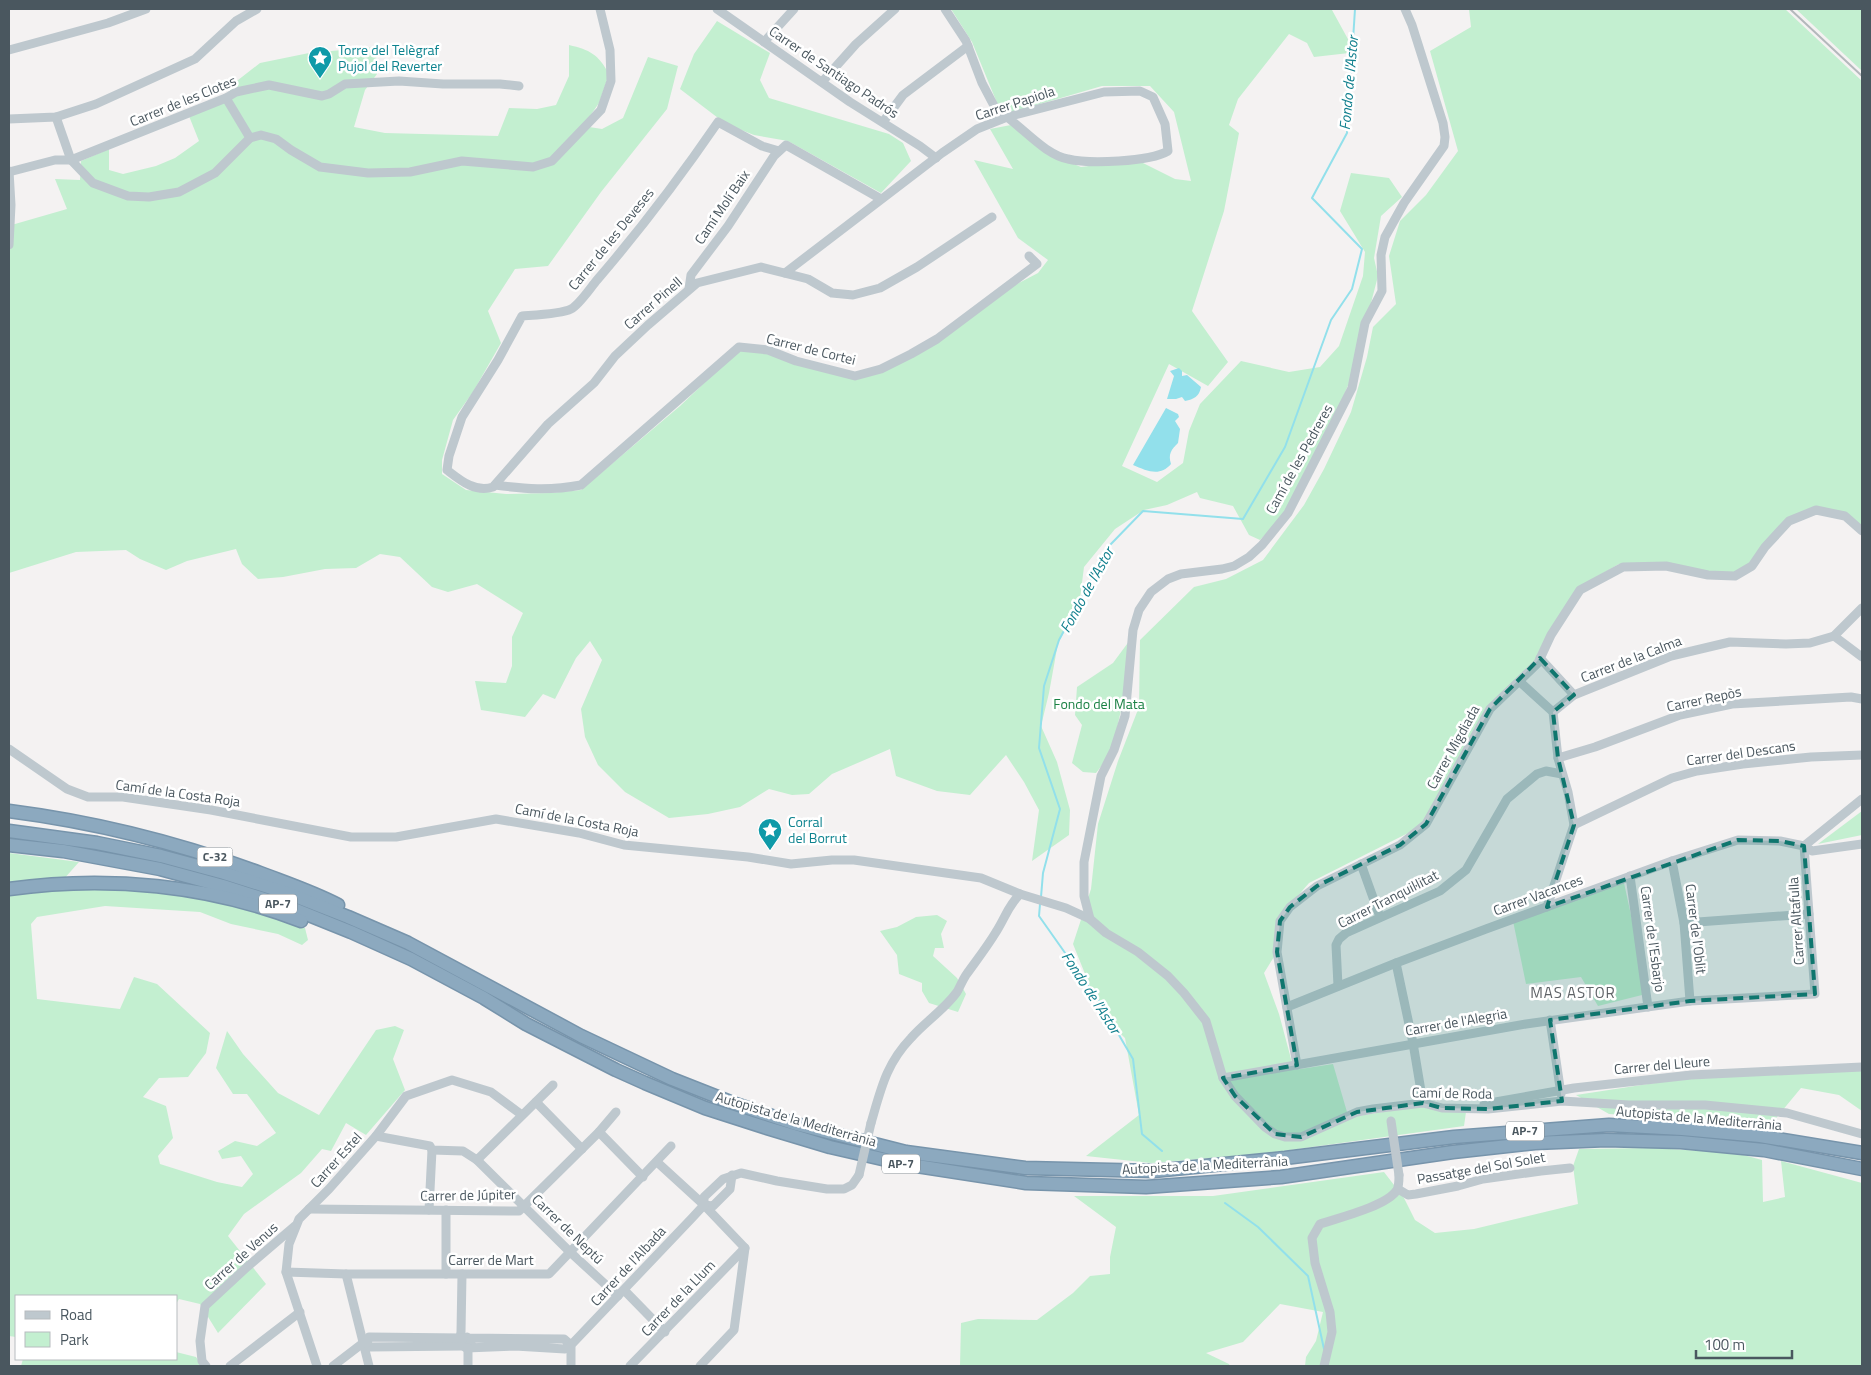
<svg xmlns="http://www.w3.org/2000/svg" width="1871" height="1375" font-family="'Titillium Web',sans-serif">
<style>
.green{fill:#c3efd0}
.water{fill:#92e0eb}
.lines{fill:none;stroke-linecap:round;stroke-linejoin:round}
.stream{stroke:#92e0eb;stroke-width:2}
.highway-casing{stroke:#7794ab;stroke-width:15}
.minor{stroke:#bec8ce;stroke-width:9}
.highway{stroke:#8ca9bf;stroke-width:12}
.rail{stroke:#b4b8bc;stroke-width:2}
.minor-bridge{stroke:#bec8ce;stroke-width:9}
.marked{fill:#0f766e;fill-opacity:0.2;stroke:#0f766e;stroke-width:4;stroke-dasharray:10 6;stroke-linejoin:round}
.labels{text-anchor:middle;stroke-width:5;stroke-linejoin:round;paint-order:stroke}
.shield{fill:#fff;stroke:#80898f;stroke-width:1}
.shield-label{font-size:12px;font-weight:bold;fill:#4a575f}
.culture-label{font-size:14px;fill:#0d838f;stroke:#fff;text-anchor:start}
.street-label{font-size:14px;fill:#4a575f;stroke:#fff}
.park-label{font-size:14px;fill:#1a8144;stroke:#fff}
.water-label{font-size:15px;font-style:italic;fill:#107f8d;stroke:#fff}
.neighbourhood-label{font-size:15px;letter-spacing:1px;fill:#5f6367;stroke:#fff}
</style>
<rect width="100%" height="100%" fill="#f4f2f2"/>
<g class="green">
<path d="M951,9H1335L1332,10L1349,41V53L1314,57L1307,43L1289,34L1238,99L1229,125L1239,133L1224,211L1192,311L1228,362L1208,386L1169,364L1122,466L1157,482L1183,463L1189,431L1200,404L1241,361L1289,372L1320,367L1339,346L1363,276L1365,252L1340,211L1351,173L1389,178L1402,197L1381,216L1374,258L1378,276L1352,376L1335,416L1306,469L1283,516L1260,540L1249,535L1233,506L1200,498L1197,492L1167,505L1144,510L1115,529L1084,567L1079,606L1058,643L1049,693L1041,726L1057,762L1070,810L1069,835L1032,861L1039,810L1024,782L1006,755L970,795L937,791L896,776L890,749L832,774L809,794L792,795L769,789L740,807L708,814L669,818L625,792L598,765L585,737L581,709L602,660L590,641L576,658L555,699L543,694L525,717L481,710L475,681L506,683L512,666V637L523,613L477,584L448,592L432,587L400,557L380,554L356,568L325,569L283,577L258,579L242,564L236,549L187,561L166,570L140,559L126,550L76,552L9,573V225L15,224L67,209L55,179L80,180L81,161L109,149V170L123,174L156,166L175,158L199,141L189,116L225,102L233,84L260,63L309,53L376,47L377,74L365,90L354,127L385,133L498,136L509,108L537,109L556,105L569,76V45C590,50 598,54 609,74L599,103L583,126L602,129L623,118L648,57L678,66L667,109L601,192L548,266L515,269L488,311L501,343L473,392L453,420L442,460V474L466,490L506,494L550,493L581,490L680,406L739,350L769,353L854,379L885,370L1013,286L1038,273L1048,260L1018,238L974,160L1013,169L990,129L1011,125L1044,152L1081,167L1137,160L1175,179L1191,181L1174,112L1150,86H1102L1002,115L972,42Z"/>
<polygon points="1469,9 1785,9 1862,81 1862,525 1830,509 1806,510 1739,573 1707,572 1665,563 1619,564 1579,587 1538,663 1485,710 1426,824 1309,883 1276,921 1277,952 1264,973 1279,1014 1294,1070 1333,1064 1347,1112 1358,1116 1415,1107 1466,1112 1464,1126 1261,1154 1151,1163 1086,1156 1139,1115 1125,1038 1102,1016 1073,944 1091,889 1098,824 1118,761 1139,707 1140,640 1194,587 1226,579 1263,560 1304,505 1324,469 1351,412 1367,357 1373,327 1396,304 1389,256 1400,221 1426,195 1458,151 1430,51 1471,27"/>
<polygon points="1796,9 1862,9 1862,71"/>
<polygon points="717,21 770,53 760,80 769,98 889,134 903,143 911,161 881,193 788,141 754,135 726,124 680,89 694,54"/>
<polygon points="1130,640 1121,710 1115,737 1109,756 1096,773 1083,772 1072,763 1082,725 1075,715 1077,687 1113,663"/>
<polygon points="1862,811 1862,835 1818,844"/>
<polygon points="9,853 79,862 55,889 149,890 232,904 305,928 308,940 302,945 278,934 231,924 200,912 105,906 37,917 31,924 37,999 120,1009 134,977 157,984 210,1033 206,1053 188,1077 159,1078 143,1097 166,1106 173,1138 158,1156 160,1164 217,1182 242,1187 253,1174 241,1156 222,1159 218,1151 235,1141 257,1146 276,1133 247,1094 233,1094 216,1068 227,1031 243,1054 278,1093 319,1115 376,1030 395,1026 404,1030 393,1059 405,1090 366,1135 346,1123 331,1151 322,1149 301,1173 244,1214 228,1236 266,1284 218,1333 200,1304 179,1299 176,1304 176,1296 16,1296 16,1337 9,1336"/>
<polygon points="1624,883 1641,961 1642,995 1598,1006 1581,977 1526,984 1513,921"/>
<polygon points="937,915 947,921 941,934 944,948 935,948 933,956 957,978 966,994 958,1012 929,1003 922,991 922,983 899,974 897,955 880,931 897,927 916,917"/>
<polygon points="1862,1070 1862,1111 1839,1095 1801,1088 1772,1123 1609,1114 1576,1095 1681,1079"/>
<polygon points="1654,1148 1736,1153 1762,1160 1763,1202 1785,1197 1781,1161 1862,1183 1862,1366 1305,1366 1306,1357 1316,1341 1323,1312 1280,1304 1243,1342 1206,1353 1229,1364 1230,1366 960,1366 961,1323 978,1319 1037,1320 1073,1293 1090,1276 1110,1274 1110,1257 1116,1227 1074,1196 1213,1196 1384,1172 1404,1198 1415,1220 1435,1233 1474,1229 1578,1204 1573,1166 1579,1149"/>
<polygon points="176,1352 196,1357 202,1366 21,1366 23,1359 176,1359"/>
</g>
<g class="water">
<path d="M1179,368L1182,371V376L1187,375L1201,387C1199,397 1194,399 1185,401L1182,397L1176,399H1167L1174,376L1170,371Z"/>
<path d="M1166,408L1178,414L1179,417L1175,421L1180,429L1178,443C1171,450 1168,454 1171,464C1160,477 1147,471 1133,465Z"/>
</g>
<g class="lines">
<g class="stream">
<polyline points="1041,897 1043,873 1060,809 1039,748 1044,686 1059,640 1110,545 1143,511 1243,519 1285,447 1331,320 1352,289 1362,249 1312,198 1347,133 1355,9"/>
<polyline points="1040,904 1039,916 1099,1001 1133,1059 1142,1134 1162,1151"/>
<polyline points="1225,1203 1258,1227 1308,1276 1324,1349"/>
</g>
<g class="highway-casing">
<g id="highway">
<path d="M9,811C95,822 179,843 260,873C286,883 313,892 338,905"/>
<polyline points="9,831 97,843 161,856 224,873 287,893 348,917 408,943 581,1036 672,1079 733,1103 796,1124 906,1152 1025,1168 1154,1171 1285,1158 1454,1137 1609,1125 1682,1129 1760,1136 1862,1153"/>
<polyline points="9,845 63,851 160,869 223,886 289,907 351,932 411,959 484,998 526,1024 616,1070 645,1083 705,1108 767,1128 830,1147 904,1164 1026,1183 1146,1187 1281,1177 1453,1152 1535,1143 1606,1140 1681,1142 1764,1150 1862,1169"/>
<path d="M9,889C107,875 209,885 301,921"/>
</g>
</g>
<g class="minor">
<polyline points="717,9 850,102 920,146 936,158"/>
<polyline points="945,9 966,41 982,83 1001,119"/>
<polyline points="764,42 794,9"/>
<polyline points="9,50 108,23 146,9"/>
<polyline points="822,82 856,44 895,9"/>
<polyline points="226,98 250,138"/>
<polyline points="56,117 71,160 93,183 128,196 149,197 179,192 215,173 250,138 261,135 276,139 291,150 320,167 368,173 410,172 462,161 533,167 552,161 601,110 611,81 610,50 600,9"/>
<polyline points="9,119 56,117 96,104 195,59 236,21 257,9"/>
<polyline points="883,122 903,95 968,46"/>
<path d="M779,151L762,146L718,122C681,176 640,230 597,280C591,287 579,305 571,309C561,314 535,315 522,316L498,360L462,417L449,456L447,470C460,480 475,493 493,487L548,424L594,383L615,356L648,325L697,283L761,267L808,279L832,293L853,295L880,288L917,267L992,217"/>
<polyline points="9,172 55,160 71,160 226,98 236,92 269,85 322,96 329,94 345,84 399,81 443,84 500,84 519,86"/>
<polyline points="9,245 11,205 9,171"/>
<path d="M785,273L942,153L977,129L1007,117L1104,92L1140,91L1153,97L1165,124L1168,151C1149,162 1089,164 1068,159C1061,158 1052,153 1046,149C1033,140 1020,127 1007,117"/>
<polyline points="689,289 691,275 728,226 774,156 786,145 881,199"/>
<path d="M495,485C525,489 550,491 581,485L739,347L768,350L796,361L855,376L881,369L911,354L937,339L1037,264L1029,256"/>
<polyline points="1834,636 1862,657"/>
<polyline points="1540,658 1574,695"/>
<polyline points="1520,682 1553,712 1558,758 1568,792 1574,825 1547,907"/>
<polyline points="1553,712 1574,695 1671,656 1730,642 1786,644 1810,643 1834,636 1862,608"/>
<polyline points="9,749 67,789 88,797 123,797 211,810 351,837 396,837 496,819 579,833 624,845 748,857 791,864 832,860 854,860 981,878 1020,894 1066,908 1090,919 1106,933 1138,952 1168,976 1184,993 1206,1021 1223,1078 1235,1096 1265,1127 1275,1134 1285,1137 1301,1137 1357,1112 1373,1109 1423,1103 1442,1108 1488,1109 1562,1101 1629,1105 1705,1105 1787,1113 1862,1134"/>
<polyline points="1558,758 1595,747 1680,715 1732,704 1851,697 1862,699"/>
<polyline points="1574,825 1672,778 1697,771 1743,764 1811,757 1862,755"/>
<polyline points="1804,846 1862,799"/>
<polyline points="1672,861 1684,923 1690,1001"/>
<polyline points="1361,864 1380,917"/>
<polyline points="1630,876 1648,1007"/>
<polyline points="1090,919 1084,896 1084,862 1101,776 1114,750 1125,716 1133,630 1139,610 1151,592 1168,579 1181,574 1222,569 1234,566 1249,557 1262,545 1288,513 1352,388 1365,323 1382,291 1381,255 1385,237 1404,203 1444,146 1445,137 1443,123 1412,25 1405,9"/>
<polyline points="1684,923 1809,914"/>
<polyline points="1396,963 1413,1043 1423,1103"/>
<polyline points="1338,986 1336,945 1339,939 1346,933 1440,891 1466,870 1507,799 1537,774 1546,771 1562,774"/>
<polyline points="1287,1007 1396,963 1486,929 1672,861 1738,840 1780,841 1804,846 1812,851 1862,844"/>
<polyline points="1550,1020 1561,1094"/>
<polyline points="1297,1065 1277,952 1280,921 1290,907 1317,886 1400,845 1426,824 1490,709 1538,663 1551,635 1580,590 1623,567 1666,566 1708,575 1735,576 1752,566 1765,547 1789,521 1816,510 1845,516 1862,531"/>
<polyline points="1223,1078 1526,1024 1690,1001 1815,994 1804,846"/>
<polyline points="536,1102 582,1149"/>
<polyline points="1484,1104 1574,1088 1691,1075 1862,1067"/>
<path d="M871,1123C881,1089 886,1064 911,1038C925,1022 944,1010 957,992C960,987 962,981 966,975C976,961 987,947 996,932C1005,918 1008,906 1020,894"/>
<polyline points="599,1132 643,1177"/>
<polyline points="376,1136 430,1146 432,1150 463,1151 477,1160 553,1085"/>
<polyline points="477,1160 570,1252 618,1296"/>
<polyline points="657,1162 704,1205 745,1248 734,1330 700,1366"/>
<polyline points="1398,1189 1408,1195 1416,1194 1458,1186 1483,1179 1541,1171 1570,1168"/>
<polyline points="704,1205 713,1206 730,1189 732,1175"/>
<polyline points="309,1209 519,1211 599,1132 616,1112"/>
<polyline points="429,1210 432,1150"/>
<polyline points="286,1272 346,1274 549,1274 671,1146"/>
<polyline points="346,1274 369,1366"/>
<polyline points="446,1274 446,1210"/>
<polyline points="624,1290 665,1332"/>
<polyline points="460,1338 461,1332 462,1274"/>
<polyline points="468,1338 564,1339 571,1345 565,1349 515,1346 466,1348 461,1344 463,1338 467,1337 470,1339 471,1342 470,1346"/>
<polyline points="367,1343 370,1347 462,1346"/>
<polyline points="468,1348 468,1366"/>
<polyline points="206,1366 202,1361 200,1341 205,1306 247,1267 295,1226"/>
<polyline points="230,1366 300,1312"/>
<polyline points="317,1366 286,1272 289,1244 299,1219 329,1189 376,1136 406,1096 452,1080 491,1092 522,1115"/>
<polyline points="333,1366 363,1343 367,1343 369,1337 463,1338"/>
<polyline points="571,1366 571,1345 692,1218 704,1205 704,1197 723,1179 741,1173 777,1181 827,1189 844,1189 852,1185 859,1175"/>
<polyline points="630,1366 745,1248"/>
<path d="M1324,1366L1332,1332L1330,1312L1315,1263L1312,1238L1320,1224C1338,1218 1387,1206 1397,1190C1399,1186 1399,1180 1399,1175"/>
</g>
<use href="#highway" class="highway"/>
<polyline class="rail" points="1790,9 1862,76"/>
<g class="minor-bridge">
<polyline points="1391,1121 1399,1175"/>
<polyline points="859,1175 871,1123"/>
</g>
</g>
<path class="marked" d="M1540,658L1574,695L1553,712L1558,758L1574,825L1547,907L1738,840L1780,841L1804,846L1815,994L1690,1001L1550,1020L1562,1101L1488,1109L1442,1108L1423,1103L1357,1112L1301,1137L1275,1134L1235,1096L1223,1078L1297,1065L1277,952L1280,921L1290,907L1317,886L1400,845L1426,824L1490,709Z"/>
<defs>
<g id="sight-pin" transform="scale(1.25)"><path d="M0 17L-7.5 6A9.5 9.5 0 1 1 7.5 6Z" fill="#0f9aa8" stroke="#fff"/><path d="M0-6L1.8-2.2L6-1.7L2.9 1.2L3.7 5.4L0 3.3L-3.7 5.4L-2.9 1.2L-6-1.7L-1.8-2.2Z" fill="#fff"/></g>
</defs>
<g fill-rule="evenodd">
<use href="#sight-pin" x="320" y="58"/>
<use href="#sight-pin" x="770" y="830"/>
</g>
<g class="labels">
<g class="shield">
<rect x="197.5" y="847.5" width="35" height="19" rx="4"/>
<rect x="259" y="894.5" width="38" height="19" rx="4"/>
<rect x="1506" y="1121.5" width="38" height="19" rx="4"/>
<rect x="882" y="1154.5" width="38" height="19" rx="4"/>
</g>
<g class="shield-label">
<text x="215" y="861">C-32</text>
<text x="278" y="908">AP-7</text>
<text x="1525" y="1135">AP-7</text>
<text x="901" y="1168">AP-7</text>
</g>
<g class="culture-label">
<text x="338" y="55">Torre del Telègraf<tspan x="338" dy="16">Pujol del Reverter</tspan></text>
<text x="788" y="827">Corral<tspan x="788" dy="16">del Borrut</tspan></text>
</g>
<g class="street-label">
<text transform="translate(834 72) rotate(34)" y="5">Carrer de Santiago Padrós</text>
<text transform="translate(183 101) rotate(-22)" y="5">Carrer de les Clotes</text>
<text transform="translate(1015 103) rotate(-18)" y="5">Carrer Papiola</text>
<text transform="translate(722 207) rotate(-56)" y="5">Camí Molí Baix</text>
<text transform="translate(611 239) rotate(-51)" y="5">Carrer de les Deveses</text>
<text transform="translate(653 303) rotate(-41)" y="5">Carrer Pinell</text>
<text transform="translate(811 349) rotate(14)" y="5">Carrer de Cortei</text>
<text transform="translate(1299 459) rotate(-61)" y="5">Camí de les Pedreres</text>
<text transform="translate(1631 659) rotate(-21)" y="5">Carrer de la Calma</text>
<text transform="translate(1704 699) rotate(-12)" y="5">Carrer Repòs</text>
<text transform="translate(1453 747) rotate(-61)" y="5">Carrer Migdiada</text>
<text transform="translate(1741 753) rotate(-8)" y="5">Carrer del Descans</text>
<text transform="translate(178 793) rotate(8)" y="5">Camí de la Costa Roja</text>
<text transform="translate(577 820) rotate(11)" y="5">Camí de la Costa Roja</text>
<text transform="translate(1538 895) rotate(-20)" y="5">Carrer Vacances</text>
<text transform="translate(1388 899) rotate(-27)" y="5">Carrer Tranquil·litat</text>
<text transform="translate(1796 921) rotate(-94)" y="5">Carrer Altafulla</text>
<text transform="translate(1696 929) rotate(83)" y="5">Carrer de l'Oblit</text>
<text transform="translate(1653 939) rotate(82)" y="5">Carrer de l'Esbarjo</text>
<text transform="translate(1456 1022) rotate(-10)" y="5">Carrer de l'Alegria</text>
<text transform="translate(1662 1065) rotate(-5)" y="5">Carrer del Lleure</text>
<text transform="translate(1452 1093) rotate(1)" y="5">Camí de Roda</text>
<text transform="translate(1699 1118) rotate(5)" y="5">Autopista de la Mediterrània</text>
<text transform="translate(796 1119) rotate(16)" y="5">Autopista de la Mediterrània</text>
<text transform="translate(336 1160) rotate(-48)" y="5">Carrer Estel</text>
<text transform="translate(1205 1165) rotate(-3)" y="5">Autopista de la Mediterrània</text>
<text transform="translate(1481 1168) rotate(-10)" y="5">Passatge del Sol Solet</text>
<text transform="translate(468 1195) rotate(-1)" y="5">Carrer de Júpiter</text>
<text transform="translate(568 1229) rotate(44)" y="5">Carrer de Neptú</text>
<text transform="translate(241 1256) rotate(-42)" y="5">Carrer de Venus</text>
<text x="491" y="1265">Carrer de Mart</text>
<text transform="translate(628 1266) rotate(-47)" y="5">Carrer de l'Albada</text>
<text transform="translate(678 1298) rotate(-46)" y="5">Carrer de la Llum</text>
</g>
<g class="park-label">
<text x="1099" y="709">Fondo del Mata</text>
</g>
<g class="water-label">
<text transform="translate(1349 83) rotate(-85)" y="5">Fondo de l'Astor</text>
<text transform="translate(1087 590) rotate(-61)" y="5">Fondo de l'Astor</text>
<text transform="translate(1091 993) rotate(57)" y="5">Fondo de l'Astor</text>
</g>
<g class="neighbourhood-label">
<text x="1573" y="998">MAS ASTOR</text>
</g>
</g>
<rect width="1871" height="1375" fill="none" stroke="#4a575f" stroke-width="20"/>
<rect x="15" y="1295" width="162" height="65" fill="#ffffff" stroke="#b7bcbf"/>
<rect x="25" y="1311" width="25" height="8" fill="#bec8ce" stroke="#b7bcbf"/>
<text x="60" y="1320" font-size="15" fill="#4a575f">Road</text>
<rect x="25" y="1332" width="25" height="15" fill="#c3efd0" stroke="#b7bcbf"/>
<text x="60" y="1345" font-size="15" fill="#4a575f">Park</text>
<path d="M1696 1350v8h96v-8" fill="none" stroke="#4a575f" stroke-width="2.5"/>
<text x="1704" y="1350" font-size="15" fill="#4a575f" stroke="#ffffff" stroke-width="4" paint-order="stroke">100 m</text>
</svg>
